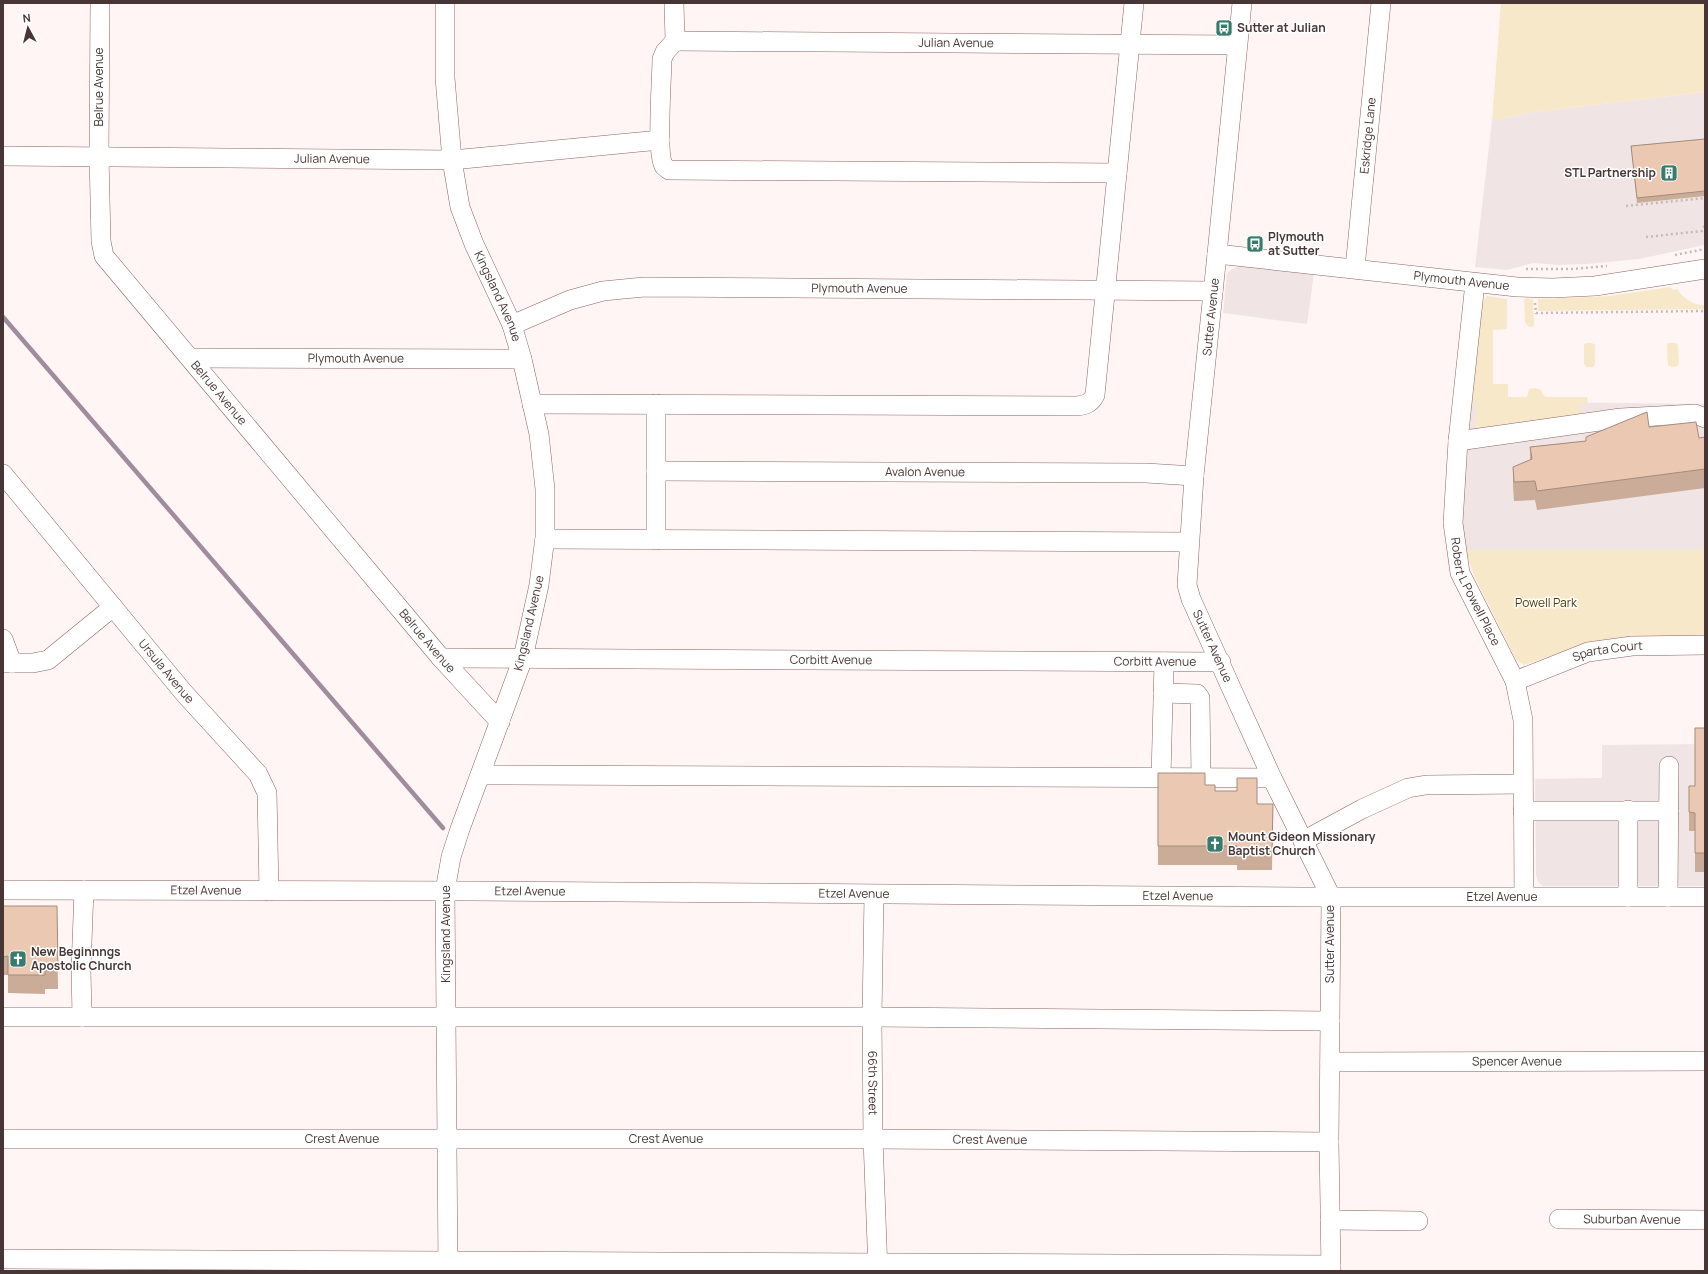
<svg xmlns="http://www.w3.org/2000/svg" width="1708" height="1274" font-family="Manrope,sans-serif">
<style>
.built{fill:#f0e5e4}
.green{fill:#f7e8c9}
.lines{fill:none;stroke-linecap:round;stroke-linejoin:round}
.stream{stroke:#a18c9e;stroke-width:4.5}
.minor-casing{stroke:#8b6562;stroke-width:20}
.path{stroke:#c6bab9;stroke-width:2.5;stroke-dasharray:2 3;stroke-linecap:butt}
.minor{stroke:#fff;stroke-width:19}
.wall{fill:#caac99}
.building{fill:#ebc8b2;stroke:#a48c7d}
.labels{text-anchor:middle;stroke-width:3;stroke-linejoin:round;paint-order:stroke}
.poi-label{font-size:12px;font-weight:bold;fill:#473635;stroke:#fff;text-anchor:start}
.street-label{font-size:12px;fill:#473635;stroke:#fff}
.park-label{font-size:12px;fill:#4e3800;stroke:#fff}
</style>
<rect width="100%" height="100%" fill="#fef5f4"/>
<g class="built">
<polygon points="1705,92 1705,245 1639,259 1587,264 1559,265 1533,263 1507,270 1475,267 1492,121 1533,112"/>
<polygon points="1242,265 1314,273 1307,324 1223,313 1227,273 1234,268"/>
<polygon points="1471,401 1705,404 1705,550 1465,550 1461,515"/>
<polygon points="1705,744 1705,886 1543,886 1538,882 1536,875 1535,779 1602,778 1602,745"/>
</g>
<g class="green">
<polygon points="1501,3 1705,3 1705,92 1533,112 1492,121"/>
<path d="M1670,287L1673,290L1677,289C1683,298 1694,306 1705,305V309L1538,311V299L1610,296Z"/>
<polygon points="1487,296 1507,299 1507,327 1506,329 1493,330 1493,384 1508,384 1508,397 1527,397 1529,389 1535,388 1541,390 1545,397 1587,397 1588,404 1579,404 1581,416 1482,430 1474,426 1477,401 1474,401 1470,420 1469,416 1481,304"/>
<polygon points="1527,298 1533,299 1534,325 1532,327 1529,327 1525,322 1524,299"/>
<polygon points="1586,343 1592,343 1595,345 1595,364 1593,367 1586,367 1584,364 1584,345"/>
<polygon points="1669,343 1675,343 1678,345 1679,364 1676,367 1668,366 1667,345"/>
<polygon points="1465,550 1705,550 1705,637 1590,643 1524,665 1516,660 1475,578"/>
</g>
<g class="lines">
<polyline class="stream" points="3,317 443,828"/>
<g class="minor-casing">
<g id="minor">
<path id="s1" d="M100,3L99,156L101,241L104,256L441,658L500,722"/>
<path id="s2" d="M445,3V78L452,160L460,207L474,244L512,325L522,359L539,434L545,489V537L539,585L523,658L460,829L451,857L445,891L448,1271"/>
<polyline points="674,3 675,41"/>
<path id="s3" d="M1242,3L1217,254L1194,476L1187,585L1191,599L1272,778L1331,897L1329,1142L1331,1271"/>
<path d="M675,41L665,52L662,59C662,76 656,155 664,166C665,167 667,169 669,170L1117,173"/>
<path id="s4" d="M675,41L1237,45"/>
<path id="s5" d="M3,156L452,160L660,140"/>
<path id="s6" d="M1217,254L1517,287L1553,288L1595,286L1705,269"/>
<path id="s7" d="M1355,268L1381,3"/>
<path id="s8" d="M1475,283L1458,441L1453,523L1460,573L1515,681L1523,720L1524,896"/>
<path id="s9" d="M512,325L570,300L603,291L644,287L1213,291"/>
<path id="s10" d="M190,358L522,359"/>
<path d="M532,404L1077,406C1086,405 1091,403 1095,395L1134,3"/>
<polyline points="656,404 656,540"/>
<polyline points="1458,441 1621,418 1695,414 1705,418"/>
<path id="s11" d="M656,471L1146,473L1194,476"/>
<path id="s12" d="M3,474L184,693L258,774L267,793L269,891"/>
<polyline points="545,539 1189,542"/>
<polyline points="3,639 12,663"/>
<path id="s13" d="M441,658L1221,662"/>
<polyline points="3,663 33,663 48,660 113,607"/>
<path id="s14" d="M1515,681L1588,652L1632,646L1705,645"/>
<polyline points="1163,693 1197,694 1200,698 1201,778"/>
<polyline points="481,775 1272,778"/>
<polyline points="1161,777 1164,662"/>
<polyline points="1523,811 1669,811"/>
<polyline points="1303,841 1362,809 1408,788 1426,785 1523,784"/>
<path id="s15" d="M3,890L472,891L1302,897H1705"/>
<path id="s16" d="M874,895L872,1017L873,1139L878,1271"/>
<polyline points="1628,897 1628,810"/>
<polyline points="1668,897 1669,766"/>
<polyline points="3,1017 872,1017 1330,1021"/>
<polyline points="82,1017 81,969 84,890"/>
<path id="s17" d="M1330,1062L1705,1061"/>
<path id="s18" d="M3,1139H873L1329,1142"/>
<path id="s19" d="M1559,1219L1705,1220"/>
<polyline points="1330,1220 1418,1221"/>
<polyline points="3,1259 1331,1265"/>
</g>
</g>
<g class="path">
<polyline points="1626,206 1705,198"/>
<polyline points="1646,237 1702,231 1705,225"/>
<polyline points="1675,255 1705,249"/>
<polyline points="1526,269 1572,269 1607,266"/>
<polyline points="1535,303 1536,313 1705,311"/>
</g>
<use href="#minor" class="minor"/>
</g>
<g class="wall">
<polygon points="1705,139 1705,196 1637,203 1631,146"/>
<polygon points="1649,427 1699,438 1705,437 1705,488 1537,510 1535,500 1514,501 1513,486 1513,467 1530,460 1530,447 1586,441 1586,437"/>
<polygon points="1705,728 1705,872 1695,872 1695,831 1689,831 1689,786 1695,786"/>
<polygon points="1158,773 1205,785 1215,791 1257,804 1273,804 1272,870 1237,870 1237,865 1158,865"/>
<polygon points="3,906 57,906 58,989 45,989 45,994 8,993 8,975 3,975"/>
</g>
<g class="building">
<polygon points="1705,139 1705,191 1637,198 1631,146"/>
<polygon points="1647,412 1649,427 1696,422 1699,438 1705,437 1705,469 1537,491 1535,481 1514,482 1513,467 1532,459 1530,447 1586,441 1586,437"/>
<polygon points="1695,728 1705,728 1705,853 1695,853 1695,813 1689,812 1689,786 1695,786"/>
<polygon points="1158,773 1205,773 1205,785 1215,785 1215,791 1237,791 1237,778 1257,778 1257,804 1273,804 1272,851 1237,851 1237,846 1158,846"/>
<polygon points="3,906 57,906 58,970 45,970 45,975 8,975 8,956 3,957"/>
</g>
<defs>
<g id="bus-square" transform="scale(0.9)"><rect x="-9" y="-9" width="18" height="18" rx="4" fill="#387b6c" stroke="#fff"/><path d="M-5-6H5V4H4V6H2V4H-2V6H-4V4H-5ZM-3.5-4V0h7V-4ZM-3.5 1.2v1.5H-2V1.2ZM2 1.2v1.5H3.5V1.2Z" fill="#fff"/></g>
<g id="building-square" transform="scale(0.9)"><rect x="-9" y="-9" width="18" height="18" rx="4" fill="#387b6c" stroke="#fff"/><path d="M-4-6H4V6H1V3H-1V6H-4ZM-2.5-4.3h1.7v1.8h-1.7ZM.8-4.3h1.7v1.8H.8ZM-2.5-1h1.7V.8h-1.7ZM.8-1h1.7V.8H.8Z" fill="#fff"/></g>
<g id="church-square" transform="scale(0.9)"><rect x="-9" y="-9" width="18" height="18" rx="4" fill="#387b6c" stroke="#fff"/><path d="M-1.2-6h2.4v3.5h3.3v2.4h-3.3V6h-2.4V-.1h-3.3v-2.4h3.3Z" fill="#fff"/></g>
</defs>
<g fill-rule="evenodd">
<use href="#bus-square" x="1224" y="28"/>
<use href="#building-square" x="1669" y="173"/>
<use href="#bus-square" x="1255" y="244"/>
<use href="#church-square" x="1215" y="844"/>
<use href="#church-square" x="18" y="959"/>
</g>
<g class="labels">
<g class="poi-label">
<text x="1237" y="32">Sutter at Julian</text>
<text x="1656" y="177" text-anchor="end">STL Partnership</text>
<text x="1268" y="241">Plymouth<tspan x="1268" dy="14">at Sutter</tspan></text>
<text x="1228" y="841">Mount Gideon Missionary<tspan x="1228" dy="14">Baptist Church</tspan></text>
<text x="31" y="956">New Beginnngs<tspan x="31" dy="14">Apostolic Church</tspan></text>
</g>
<g class="street-label">
<text dy="4" stroke="none"><textPath href="#s4" startOffset="281">Julian Avenue</textPath></text>
<text transform="translate(99 87) rotate(-90)" y="4">Belrue Avenue</text>
<text dy="4" stroke="none"><textPath href="#s7" startOffset="133">Eskridge Lane</textPath></text>
<text dy="4" stroke="none"><textPath href="#s5" startOffset="329">Julian Avenue</textPath></text>
<text dy="4" stroke="none"><textPath href="#s6" startOffset="246">Plymouth Avenue</textPath></text>
<text dy="4" stroke="none"><textPath href="#s9" startOffset="354">Plymouth Avenue</textPath></text>
<text dy="4" stroke="none"><textPath href="#s2" startOffset="302">Kingsland Avenue</textPath></text>
<text transform="translate(1211 317) rotate(-84)" y="4">Sutter Avenue</text>
<text dy="4" stroke="none"><textPath href="#s10" startOffset="166">Plymouth Avenue</textPath></text>
<text dy="4" stroke="none"><textPath href="#s1" startOffset="432">Belrue Avenue</textPath></text>
<text dy="4" stroke="none"><textPath href="#s11" startOffset="269">Avalon Avenue</textPath></text>
<text dy="4" stroke="none"><textPath href="#s8" startOffset="314">Robert L Powell Place</textPath></text>
<text transform="translate(529 623) rotate(-77)" y="4">Kingsland Avenue</text>
<text dy="4" stroke="none"><textPath href="#s1" startOffset="756">Belrue Avenue</textPath></text>
<text dy="4" stroke="none"><textPath href="#s3" startOffset="651">Sutter Avenue</textPath></text>
<text dy="4" stroke="none"><textPath href="#s14" startOffset="98">Sparta Court</textPath></text>
<text dy="4" stroke="none"><textPath href="#s13" startOffset="390">Corbitt Avenue</textPath></text>
<text dy="4" stroke="none"><textPath href="#s13" startOffset="714">Corbitt Avenue</textPath></text>
<text dy="4" stroke="none"><textPath href="#s12" startOffset="256">Ursula Avenue</textPath></text>
<text dy="4" stroke="none"><textPath href="#s15" startOffset="203">Etzel Avenue</textPath></text>
<text dy="4" stroke="none"><textPath href="#s15" startOffset="527">Etzel Avenue</textPath></text>
<text dy="4" stroke="none"><textPath href="#s15" startOffset="851">Etzel Avenue</textPath></text>
<text dy="4" stroke="none"><textPath href="#s15" startOffset="1175">Etzel Avenue</textPath></text>
<text dy="4" stroke="none"><textPath href="#s15" startOffset="1499">Etzel Avenue</textPath></text>
<text transform="translate(446 934) rotate(-90)" y="4">Kingsland Avenue</text>
<text transform="translate(1330 944) rotate(-90)" y="4">Sutter Avenue</text>
<text dy="4" stroke="none"><textPath href="#s17" startOffset="187">Spencer Avenue</textPath></text>
<text dy="4" stroke="none"><textPath href="#s16" startOffset="188">66th Street</textPath></text>
<text dy="4" stroke="none"><textPath href="#s18" startOffset="339">Crest Avenue</textPath></text>
<text dy="4" stroke="none"><textPath href="#s18" startOffset="663">Crest Avenue</textPath></text>
<text dy="4" stroke="none"><textPath href="#s18" startOffset="987">Crest Avenue</textPath></text>
<text dy="4" stroke="none"><textPath href="#s19" startOffset="73">Suburban Avenue</textPath></text>
</g>
<g class="park-label">
<text x="1546" y="607">Powell Park</text>
</g>
</g>
<rect width="1708" height="1274" fill="none" stroke="#473635" stroke-width="8"/>
<g transform="translate(28 28) rotate(353)" stroke="#ffffff" stroke-width="3" paint-order="stroke">
<path d="M0-3L7 15L0 10L-7 15Z" fill="#473635"/>
<text y="-6" font-size="11" font-weight="bold" text-anchor="middle" fill="#473635">N</text>
</g>
</svg>
